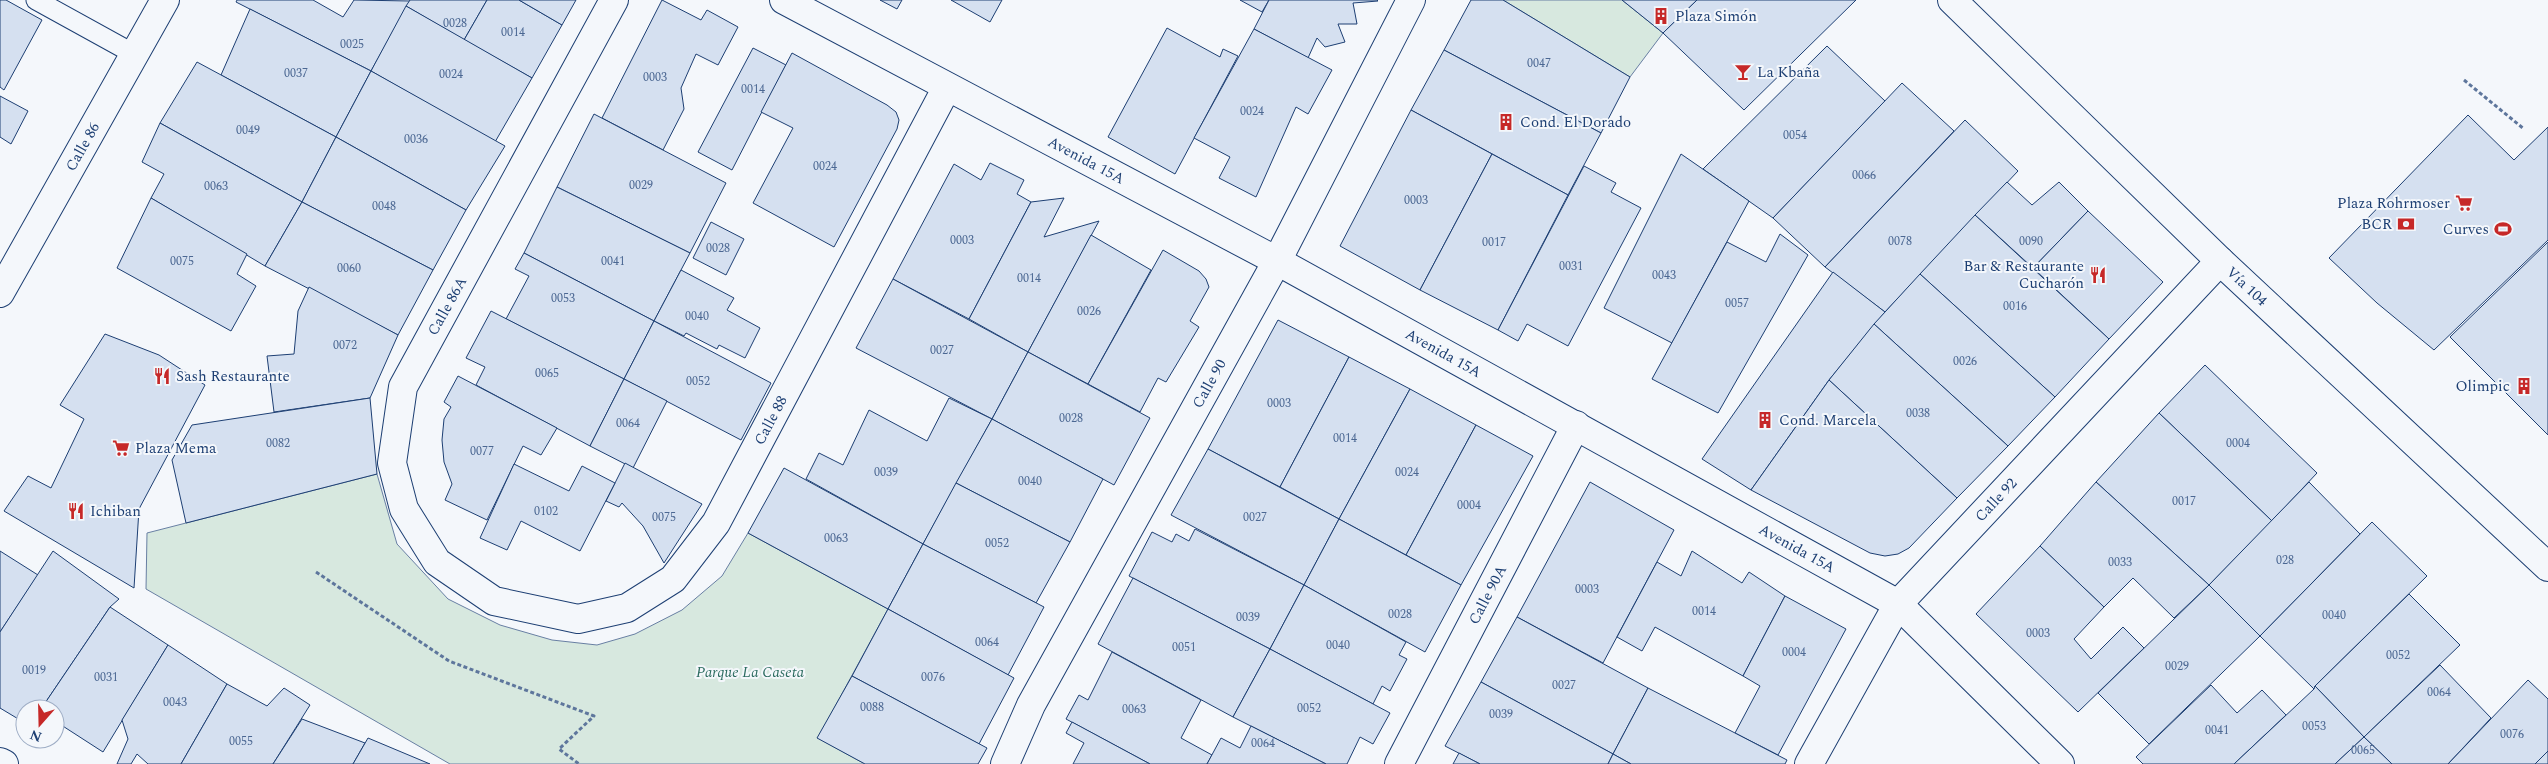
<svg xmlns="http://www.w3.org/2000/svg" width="2548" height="764" font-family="Spectral,serif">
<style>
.green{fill:#d7e8df;stroke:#687fa3}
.building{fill:#d5e0f0;stroke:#1d3f73}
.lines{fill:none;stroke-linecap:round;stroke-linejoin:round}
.lane-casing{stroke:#1d3f73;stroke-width:21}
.street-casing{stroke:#1d3f73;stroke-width:30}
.secondary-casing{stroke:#1d3f73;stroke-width:30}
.path{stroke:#5e769c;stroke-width:3;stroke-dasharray:4 2.5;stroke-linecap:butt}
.lane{stroke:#f4f7fb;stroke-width:19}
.street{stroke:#f4f7fb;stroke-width:28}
.secondary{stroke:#f4f7fb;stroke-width:28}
.labels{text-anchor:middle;stroke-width:4;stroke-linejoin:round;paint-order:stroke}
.number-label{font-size:12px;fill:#4b6792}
.poi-label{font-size:15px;fill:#1d3f73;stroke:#f4f7fb;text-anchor:start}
.street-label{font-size:15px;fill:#1d3f73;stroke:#f4f7fb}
.park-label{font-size:15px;font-style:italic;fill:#2c6c60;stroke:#f4f7fb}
</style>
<rect width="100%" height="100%" fill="#f4f7fb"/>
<g class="green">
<polygon points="1503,0 1622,0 1663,33 1630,77"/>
<polygon points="377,474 397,544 448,599 500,625 552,640 597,645 635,634 682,610 722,576 748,533 888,609 818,738 865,764 450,764 146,589 147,533"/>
</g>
<g class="building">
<polygon points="0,0 6,0 42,20 4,90 0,87"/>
<polygon points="237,0 313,0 343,17 354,0 410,1 371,71 236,2"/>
<polygon points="487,0 464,40 406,6 410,0"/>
<polygon points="487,0 519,0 562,25 532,78 464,40"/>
<polygon points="519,0 576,0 562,25"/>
<polygon points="662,0 701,20 707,10 738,27 718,65 696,54 681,88 684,109 663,150 602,118"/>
<polygon points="880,0 902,0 897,9"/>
<polygon points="951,0 1002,0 990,22"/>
<polygon points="1240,0 1269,0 1262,12"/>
<polygon points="1269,0 1377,0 1378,1 1353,3 1357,24 1338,24 1345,42 1325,47 1317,38 1308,58 1254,29"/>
<polygon points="1471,0 1503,0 1630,77 1601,133 1444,50"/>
<polygon points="1622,0 1697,0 1663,33"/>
<polygon points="1697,0 1856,0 1744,110 1663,33"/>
<polygon points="406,6 532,78 495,142 371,71"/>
<polygon points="250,9 371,71 336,137 221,75"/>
<polygon points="1167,28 1220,57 1223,49 1238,56 1175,174 1108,137"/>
<polygon points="1254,29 1332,70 1308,114 1296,107 1256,197 1219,178 1230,157 1194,138"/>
<polygon points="1827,46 1885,101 1773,218 1703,169"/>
<polygon points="753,48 786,65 732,170 698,152"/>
<polygon points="1444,50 1601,133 1568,195 1411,110"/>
<polygon points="792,53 887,105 896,112 899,120 897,129 834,247 753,203 793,128 761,112"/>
<polygon points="197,62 336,137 302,202 160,123"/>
<polygon points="371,71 505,146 466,210 336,137"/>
<polygon points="1902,83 1954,131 1825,267 1773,218"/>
<polygon points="0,96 28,111 11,144 0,137"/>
<polygon points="1411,110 1492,154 1420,290 1340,246"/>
<polygon points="594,114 726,183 690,253 557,187"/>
<polygon points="2468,115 2514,160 2548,127 2548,240 2434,350 2377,303 2329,258"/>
<polygon points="1965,120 2018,171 1885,312 1825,267"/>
<polygon points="160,123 302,202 265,266 151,198 164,174 142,162"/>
<polygon points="336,137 466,210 433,270 302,202"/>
<polygon points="1492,154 1568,195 1498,330 1420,290"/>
<polygon points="1681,154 1749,201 1672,343 1604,308"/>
<polygon points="990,163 1024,180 1017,194 1031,202 969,319 893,279 954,164 981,180"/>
<polygon points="1584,166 1616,183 1611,192 1641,208 1568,346 1527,324 1518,341 1498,330"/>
<polygon points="2007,182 2032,205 2059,182 2088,211 2033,268 1975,215"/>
<polygon points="557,187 690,253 654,321 524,253"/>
<polygon points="151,198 247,254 237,274 256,286 231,331 117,268"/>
<polygon points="1064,198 1044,237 1099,221 1028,352 969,319 1031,202"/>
<polygon points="302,202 433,270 398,335 265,266"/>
<polygon points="2088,211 2163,282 2109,339 2033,268"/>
<polygon points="1975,215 2109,339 2055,397 1920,274"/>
<polygon points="711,222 744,239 726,275 693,258"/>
<polygon points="1780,234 1808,255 1718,413 1652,379 1727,242 1766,262"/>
<polygon points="1091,235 1151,270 1088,384 1028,352"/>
<polygon points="2548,242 2548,435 2450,337"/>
<polygon points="1163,250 1199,271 1206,279 1209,287 1190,321 1199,327 1166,382 1158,378 1140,412 1088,384"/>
<polygon points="524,253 654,321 624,379 506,319 529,276 515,269"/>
<polygon points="681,270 734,298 727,310 760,328 745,358 719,345 717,349 686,333 684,336 654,321"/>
<polygon points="1833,272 1885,312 1829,380 1751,490 1702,459"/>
<polygon points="1920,274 2055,397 2008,446 1874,324"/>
<polygon points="893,279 1028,352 992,419 856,348"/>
<polygon points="309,287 398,335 370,398 274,412 267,356 294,354 298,311"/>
<polygon points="491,311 624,379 590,446 476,385 485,367 466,358"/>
<polygon points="1278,320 1349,357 1280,487 1208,449"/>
<polygon points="654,321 771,383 741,440 624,379"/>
<polygon points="1874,324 2008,446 1957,498 1829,380"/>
<polygon points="105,334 159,355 205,385 139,509 134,588 4,511 28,476 51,488 84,419 60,405"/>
<polygon points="1028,352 1150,418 1114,485 992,419"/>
<polygon points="1349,357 1410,389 1339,519 1280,487"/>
<polygon points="2205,365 2317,473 2272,521 2159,413"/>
<polygon points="458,376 557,428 541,455 523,446 487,520 445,500 452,484 444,462 442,440 444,419 451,407 444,402"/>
<polygon points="624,379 667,401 633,468 590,446"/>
<polygon points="1829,380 1957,498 1909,548 1898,554 1885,556 1870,553 1751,490"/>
<polygon points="1410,389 1476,425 1406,555 1339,519"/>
<polygon points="370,398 377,474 186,523 172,460 192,425"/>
<polygon points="949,398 992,419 923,544 806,479 819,453 843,465 869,410 927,441"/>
<polygon points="2159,413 2272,521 2209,585 2096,482"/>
<polygon points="992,419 1103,479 1070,542 956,483"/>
<polygon points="1476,425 1533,456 1461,585 1406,555"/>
<polygon points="1208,449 1339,519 1304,585 1171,515"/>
<polygon points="625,463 702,504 664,563 643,526 622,503 619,507 606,501"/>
<polygon points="514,464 569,491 582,466 615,483 580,551 521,521 507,550 480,538"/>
<polygon points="784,468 923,544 888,609 748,533"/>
<polygon points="1590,482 1674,530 1603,663 1517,617"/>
<polygon points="2096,482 2209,585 2174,618 2133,578 2104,607 2040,546"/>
<polygon points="2309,482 2360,534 2260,636 2209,585"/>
<polygon points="956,483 1070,542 1036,603 923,544"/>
<polygon points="1339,519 1461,585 1425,652 1304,585"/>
<polygon points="2372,522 2427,576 2315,686 2314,689 2260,636"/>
<polygon points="1195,529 1304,585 1270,649 1129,576 1152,532 1172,542 1176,534 1189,541"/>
<polygon points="923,544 1044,607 1008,675 888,609"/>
<polygon points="2040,546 2104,607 2074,639 2091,659 2123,627 2144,648 2078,712 1976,614"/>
<polygon points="0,551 38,575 0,632"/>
<polygon points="53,551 119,599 110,607 41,709 25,709 25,723 0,708 0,632"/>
<polygon points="1692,551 1742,583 1749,572 1785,596 1743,676 1655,627 1642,651 1617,637 1657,562 1681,576"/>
<polygon points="1133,578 1270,649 1233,717 1098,644"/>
<polygon points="1304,585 1406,642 1399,655 1407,659 1390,691 1382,686 1373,704 1270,649"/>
<polygon points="2209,585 2260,636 2149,744 2098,693"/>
<polygon points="2409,594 2460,645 2364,737 2315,686"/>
<polygon points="1785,596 1846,629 1778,755 1735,733 1760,686 1743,676"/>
<polygon points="110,607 168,645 103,752 55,721 55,709 41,709"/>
<polygon points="888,609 1014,678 979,744 852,676"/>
<polygon points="1517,617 1648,688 1613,754 1481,682"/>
<polygon points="168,645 227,684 181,764 148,764 137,754 131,764 117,764 128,739 122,720"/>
<polygon points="1270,649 1390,713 1373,744 1360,737 1347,764 1326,764 1233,717"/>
<polygon points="1112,652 1201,700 1181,738 1212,755 1207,764 1150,764 1066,719 1079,695 1088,700"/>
<polygon points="2440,665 2491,718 2448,764 2392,764 2364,737"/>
<polygon points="852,676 987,748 978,764 865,764 817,738"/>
<polygon points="2528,680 2548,699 2548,751 2535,764 2448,764"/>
<polygon points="1481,682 1613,754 1608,764 1480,764 1445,746"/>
<polygon points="227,684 267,706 284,688 310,705 273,764 181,764"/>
<polygon points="2211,685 2237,713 2262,690 2286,715 2234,764 2143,764 2136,757"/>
<polygon points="2315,686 2364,737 2335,764 2234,764 2314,689"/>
<polygon points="1648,688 1735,733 1787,760 1785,764 1631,764 1613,754"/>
<polygon points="302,719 365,743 353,764 273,764"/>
<polygon points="1072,722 1150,764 1073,764 1084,743 1066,733"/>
<polygon points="1251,726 1326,764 1207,764 1221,738 1240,748"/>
<polygon points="2364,737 2392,764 2335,764"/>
<polygon points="368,738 430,764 353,764"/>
<polygon points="2548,751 2548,764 2535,764"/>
<polygon points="1459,753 1480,764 1453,764"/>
<polygon points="1613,754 1631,764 1608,764"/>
</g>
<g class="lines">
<g class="lane-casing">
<polyline id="lane" points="36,0 134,54"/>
</g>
<g class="street-casing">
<g id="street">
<path id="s1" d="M614,0L403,387L392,463L404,509L437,562L494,601L578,619L627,608L673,579L716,523L947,87"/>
<path id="s2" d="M784,0L1277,261L1898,604L2060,764"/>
<polyline points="0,762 4,764"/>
<path id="s3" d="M1005,764L1031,705L1277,261L1411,0"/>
<path id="s4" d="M1399,764L1576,425"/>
<path id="s5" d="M1809,764L1898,604L2220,261"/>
</g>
</g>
<g class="secondary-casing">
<g id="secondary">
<path id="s6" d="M1952,0L2220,261L2548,567"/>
<path id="s7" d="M0,293L165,0"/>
</g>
</g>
<g class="path">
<polyline points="2464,80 2524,129"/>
<polyline points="316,572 449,661 594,716 559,749 579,764"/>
</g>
<use href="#lane" class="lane"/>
<use href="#street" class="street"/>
<use href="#secondary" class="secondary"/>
</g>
<defs>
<g id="building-bare" transform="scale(1.35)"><path d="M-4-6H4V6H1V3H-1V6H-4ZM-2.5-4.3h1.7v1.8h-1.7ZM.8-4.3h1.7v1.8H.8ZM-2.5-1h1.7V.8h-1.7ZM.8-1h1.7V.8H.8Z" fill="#c62828" stroke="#f4f7fb" stroke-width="2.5" paint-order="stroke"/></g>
<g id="bar-bare" transform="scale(1.35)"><path d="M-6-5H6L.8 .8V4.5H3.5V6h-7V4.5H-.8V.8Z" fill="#c62828" stroke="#f4f7fb" stroke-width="2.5" paint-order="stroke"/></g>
<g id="supermarket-bare" transform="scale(1.35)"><path d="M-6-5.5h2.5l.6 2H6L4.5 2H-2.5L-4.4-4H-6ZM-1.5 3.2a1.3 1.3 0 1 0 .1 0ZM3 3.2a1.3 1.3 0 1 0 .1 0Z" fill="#c62828" stroke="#f4f7fb" stroke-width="2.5" paint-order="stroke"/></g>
<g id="bank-bare" transform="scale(1.35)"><path d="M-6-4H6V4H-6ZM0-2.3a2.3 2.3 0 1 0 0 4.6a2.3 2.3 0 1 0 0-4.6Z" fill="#c62828" stroke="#f4f7fb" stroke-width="2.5" paint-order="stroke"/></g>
<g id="stadium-bare" transform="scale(1.35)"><path d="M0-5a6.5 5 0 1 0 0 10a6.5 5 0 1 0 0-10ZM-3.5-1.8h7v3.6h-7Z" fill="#c62828" stroke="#f4f7fb" stroke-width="2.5" paint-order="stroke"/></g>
<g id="restaurant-bare" transform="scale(1.35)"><path d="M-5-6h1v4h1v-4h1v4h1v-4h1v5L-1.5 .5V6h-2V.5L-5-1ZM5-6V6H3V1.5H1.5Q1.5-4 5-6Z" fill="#c62828" stroke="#f4f7fb" stroke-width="2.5" paint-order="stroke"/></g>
</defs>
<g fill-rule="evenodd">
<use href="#building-bare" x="1661" y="16"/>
<use href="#bar-bare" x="1743" y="72"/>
<use href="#building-bare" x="1506" y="122"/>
<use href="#supermarket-bare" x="2464" y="203"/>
<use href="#bank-bare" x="2406" y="224"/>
<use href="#stadium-bare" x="2503" y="229"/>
<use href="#restaurant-bare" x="2098" y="275"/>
<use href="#restaurant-bare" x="162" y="376"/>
<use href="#building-bare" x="2524" y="386"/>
<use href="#building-bare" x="1765" y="420"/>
<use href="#supermarket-bare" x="121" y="448"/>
<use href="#restaurant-bare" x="76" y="511"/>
</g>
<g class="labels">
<g class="number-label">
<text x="455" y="27">0028</text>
<text x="513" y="36">0014</text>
<text x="352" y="48">0025</text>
<text x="1539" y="67">0047</text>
<text x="296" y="77">0037</text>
<text x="451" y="78">0024</text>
<text x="655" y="81">0003</text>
<text x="753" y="93">0014</text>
<text x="1252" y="115">0024</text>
<text x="248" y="134">0049</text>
<text x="1795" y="139">0054</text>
<text x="416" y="143">0036</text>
<text x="825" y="170">0024</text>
<text x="1864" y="179">0066</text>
<text x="641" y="189">0029</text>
<text x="216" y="190">0063</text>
<text x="1416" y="204">0003</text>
<text x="384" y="210">0048</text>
<text x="962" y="244">0003</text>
<text x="1900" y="245">0078</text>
<text x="2031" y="245">0090</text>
<text x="1494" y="246">0017</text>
<text x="718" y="252">0028</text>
<text x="182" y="265">0075</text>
<text x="613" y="265">0041</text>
<text x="1571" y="270">0031</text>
<text x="349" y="272">0060</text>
<text x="1664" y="279">0043</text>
<text x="1029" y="282">0014</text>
<text x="563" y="302">0053</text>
<text x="1737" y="307">0057</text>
<text x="2015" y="310">0016</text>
<text x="1089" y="315">0026</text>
<text x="697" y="320">0040</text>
<text x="345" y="349">0072</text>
<text x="942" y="354">0027</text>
<text x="1965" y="365">0026</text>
<text x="547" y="377">0065</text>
<text x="698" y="385">0052</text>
<text x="1279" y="407">0003</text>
<text x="1918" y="417">0038</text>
<text x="1071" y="422">0028</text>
<text x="628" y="427">0064</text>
<text x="1345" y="442">0014</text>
<text x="278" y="447">0082</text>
<text x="2238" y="447">0004</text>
<text x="482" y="455">0077</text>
<text x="886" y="476">0039</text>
<text x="1407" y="476">0024</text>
<text x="1030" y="485">0040</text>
<text x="2184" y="505">0017</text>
<text x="1469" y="509">0004</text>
<text x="546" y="515">0102</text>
<text x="664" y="521">0075</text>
<text x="1255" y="521">0027</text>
<text x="836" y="542">0063</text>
<text x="997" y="547">0052</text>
<text x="2285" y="564">028</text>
<text x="2120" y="566">0033</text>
<text x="1587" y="593">0003</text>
<text x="1704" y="615">0014</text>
<text x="1400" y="618">0028</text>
<text x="2334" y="619">0040</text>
<text x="1248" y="621">0039</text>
<text x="2038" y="637">0003</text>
<text x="987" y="646">0064</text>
<text x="1338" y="649">0040</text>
<text x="1184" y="651">0051</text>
<text x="1794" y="656">0004</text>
<text x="2398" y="659">0052</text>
<text x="2177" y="670">0029</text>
<text x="34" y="674">0019</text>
<text x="106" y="681">0031</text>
<text x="933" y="681">0076</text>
<text x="1564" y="689">0027</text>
<text x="2439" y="696">0064</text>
<text x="175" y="706">0043</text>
<text x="872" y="711">0088</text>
<text x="1309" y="712">0052</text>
<text x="1134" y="713">0063</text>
<text x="1501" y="718">0039</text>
<text x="2314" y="730">0053</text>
<text x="2217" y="734">0041</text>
<text x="2512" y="738">0076</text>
<text x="241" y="745">0055</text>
<text x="1263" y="747">0064</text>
<text x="2363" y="754">0065</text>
</g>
<g class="poi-label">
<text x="1675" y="21">Plaza Simón</text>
<text x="1757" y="77">La Kbaña</text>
<text x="1520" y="127">Cond. El Dorado</text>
<text x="2450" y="208" text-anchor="end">Plaza Rohrmoser</text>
<text x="2392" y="229" text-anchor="end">BCR</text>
<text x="2489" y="234" text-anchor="end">Curves</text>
<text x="2084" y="271" text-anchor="end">Bar &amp; Restaurante<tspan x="2084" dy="17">Cucharón</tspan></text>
<text x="176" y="381">Sash Restaurante</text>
<text x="2510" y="391" text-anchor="end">Olimpic</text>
<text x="1779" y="425">Cond. Marcela</text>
<text x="135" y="453">Plaza Mema</text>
<text x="90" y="516">Ichiban</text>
</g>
<g class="street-label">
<text dy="5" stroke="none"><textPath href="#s7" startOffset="168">Calle 86</textPath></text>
<text dy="5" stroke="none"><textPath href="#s2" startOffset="342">Avenida 15A</textPath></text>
<text dy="5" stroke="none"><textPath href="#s6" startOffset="411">Vía 104</textPath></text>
<text transform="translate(447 306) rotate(-61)" y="5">Calle 86A</text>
<text dy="5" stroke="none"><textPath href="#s2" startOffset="748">Avenida 15A</textPath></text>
<text dy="5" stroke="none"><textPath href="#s3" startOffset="432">Calle 90</textPath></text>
<text dy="5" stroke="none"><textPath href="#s1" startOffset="1074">Calle 88</textPath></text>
<text dy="5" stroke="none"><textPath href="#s5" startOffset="326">Calle 92</textPath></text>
<text dy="5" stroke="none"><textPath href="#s2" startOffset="1152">Avenida 15A</textPath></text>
<text dy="5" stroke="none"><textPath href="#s4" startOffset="191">Calle 90A</textPath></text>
</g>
<g class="park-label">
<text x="750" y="677">Parque La Caseta</text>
</g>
</g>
<g transform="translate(40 724) rotate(200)"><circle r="24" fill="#f4f7fb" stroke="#9eadc5"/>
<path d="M0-4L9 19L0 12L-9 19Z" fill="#c62828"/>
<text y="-8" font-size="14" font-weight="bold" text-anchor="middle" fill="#1d3f73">N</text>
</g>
</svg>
